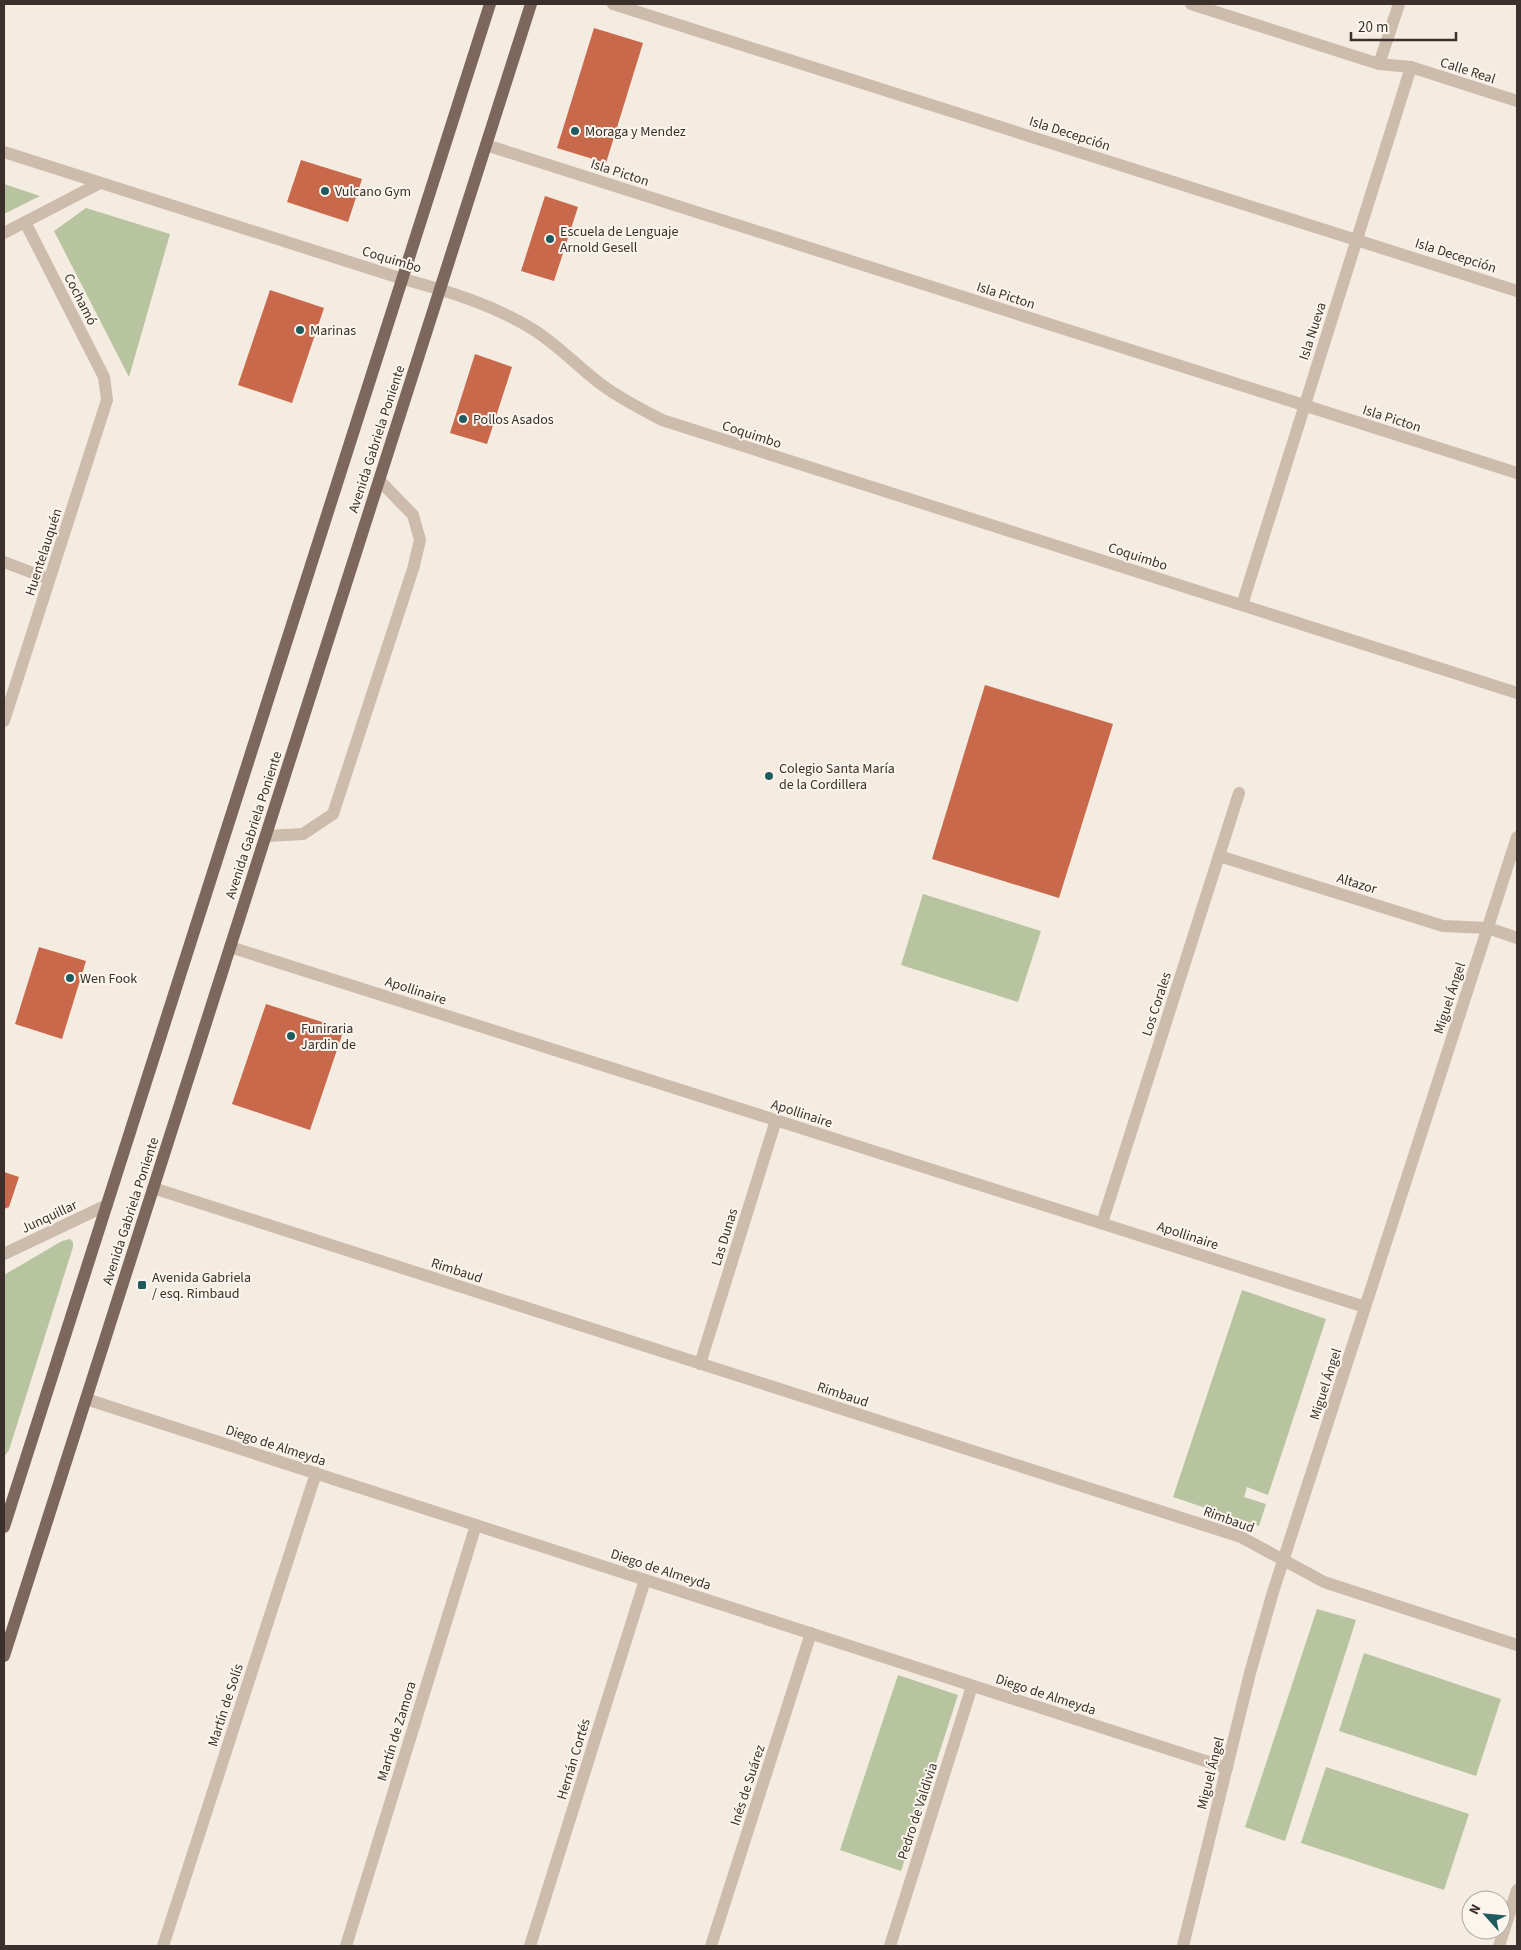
<svg xmlns="http://www.w3.org/2000/svg" width="1521" height="1950" font-family="'Source Sans 3',sans-serif">
<style>
.green{fill:#b8c4a0}
.building{fill:#c8694b}
.lines{fill:none;stroke-linecap:round;stroke-linejoin:round}
.service{stroke:#cdbbac;stroke-width:12}
.minor{stroke:#cdbbac;stroke-width:12}
.tertiary{stroke:#cdbbac;stroke-width:12}
.primary{stroke:#7d675c;stroke-width:12}
.poi-dot{fill:#1f5a5e;stroke:#fbf5ee;stroke-width:2}
.labels{text-anchor:middle;stroke-width:4;stroke-linejoin:round;paint-order:stroke}
.street-label{font-size:14px;fill:#3b302b;stroke:#fbf5ee}
.poi-label{font-size:14px;fill:#3b302b;stroke:#fbf5ee;text-anchor:start}
</style>
<rect width="100%" height="100%" fill="#f4ebe1"/>
<g class="green">
<polygon points="4,184 40,196 4,214"/>
<polygon points="86,208 170,234 129,377 54,231"/>
<polygon points="923,894 1041,931 1018,1002 901,965"/>
<polygon points="70,1239 73,1242 73,1247 9,1450 4,1457 4,1275 62,1241"/>
<polygon points="1242,1290 1326,1319 1268,1495 1247,1487 1244,1497 1266,1504 1259,1526 1173,1497"/>
<polygon points="1317,1609 1356,1620 1285,1841 1245,1827"/>
<polygon points="1364,1653 1501,1699 1476,1776 1339,1731"/>
<polygon points="898,1675 958,1695 901,1871 840,1850"/>
<polygon points="1326,1767 1469,1814 1444,1890 1301,1843"/>
</g>
<g class="building">
<polygon points="594,28 643,43 606,163 557,148"/>
<polygon points="301,160 362,179 348,222 287,202"/>
<polygon points="545,196 578,207 554,281 521,271"/>
<polygon points="270,290 324,308 292,403 238,385"/>
<polygon points="475,354 512,367 487,444 450,433"/>
<polygon points="985,685 1113,724 1059,898 932,859"/>
<polygon points="39,947 86,961 62,1039 15,1024"/>
<polygon points="266,1004 344,1029 310,1130 232,1104"/>
<polygon points="4,1172 19,1177 9,1207 4,1209"/>
</g>
<g class="lines">
<polyline class="service" points="266,836 303,834 333,814 413,569 420,540 413,515 379,480"/>
<g class="minor">
<polyline points="613,4 1517,291"/>
<polyline points="1191,4 1379,64 1411,67 1517,101"/>
<polyline points="1379,64 1399,4"/>
<polyline points="486,145 1517,473"/>
<polyline points="4,152 403,279"/>
<polyline points="4,233 100,183"/>
<polyline points="4,562 49,579"/>
<polyline points="1242,605 1411,67"/>
<polyline points="4,721 107,400 104,377 25,222"/>
<polyline points="1219,856 1443,926 1488,928 1517,938"/>
<polyline points="230,947 1365,1307"/>
<polyline points="153,1188 1241,1537 1324,1582 1517,1645"/>
<polyline points="1102,1223 1239,793"/>
<polyline points="4,1254 107,1205"/>
<polyline points="700,1364 776,1120"/>
<polyline points="86,1399 1227,1768"/>
<polyline points="163,1946 316,1473"/>
<polyline points="346,1946 476,1525"/>
<polyline points="530,1946 645,1580"/>
<polyline points="711,1946 811,1633"/>
<polyline points="890,1946 972,1686"/>
<polyline points="1183,1946 1250,1673 1273,1592 1517,837"/>
<polyline points="1499,1946 1517,1890"/>
</g>
<path class="tertiary" d="M403,279C448,291 494,305 534,330C559,346 579,368 602,385C621,399 641,409 662,420L1517,693"/>
<g class="primary">
<polyline points="4,1527 490,4"/>
<polyline points="4,1656 531,4"/>
</g>
</g>
<g class="poi-dot">
<circle cx="575" cy="131" r="5"/>
<circle cx="325" cy="191" r="5"/>
<circle cx="550" cy="239" r="5"/>
<circle cx="300" cy="330" r="5"/>
<circle cx="463" cy="419" r="5"/>
<circle cx="769" cy="776" r="5"/>
<circle cx="70" cy="978" r="5"/>
<circle cx="291" cy="1036" r="5"/>
<rect x="137" y="1280" width="10" height="10" rx="2.5"/>
</g>
<g class="labels">
<g class="street-label">
<text transform="translate(1468 70) rotate(18)" y="5">Calle Real</text>
<text transform="translate(1070 133) rotate(18)" y="5">Isla Decepción</text>
<text transform="translate(620 172) rotate(18)" y="5">Isla Picton</text>
<text transform="translate(1456 255) rotate(18)" y="5">Isla Decepción</text>
<text transform="translate(392 259) rotate(17)" y="5">Coquimbo</text>
<text transform="translate(1006 295) rotate(18)" y="5">Isla Picton</text>
<text transform="translate(81 299) rotate(63)" y="5">Cochamó</text>
<text transform="translate(1312 331) rotate(-72)" y="5">Isla Nueva</text>
<text transform="translate(1392 418) rotate(18)" y="5">Isla Picton</text>
<text transform="translate(752 434) rotate(18)" y="5">Coquimbo</text>
<text transform="translate(376 439) rotate(-72)" y="5">Avenida Gabriela Poniente</text>
<text transform="translate(43 552) rotate(-72)" y="5">Huentelauquén</text>
<text transform="translate(1138 556) rotate(18)" y="5">Coquimbo</text>
<text transform="translate(253 825) rotate(-72)" y="5">Avenida Gabriela Poniente</text>
<text transform="translate(1357 883) rotate(17)" y="5">Altazor</text>
<text transform="translate(416 990) rotate(18)" y="5">Apollinaire</text>
<text transform="translate(1449 998) rotate(-72)" y="5">Miguel Ángel</text>
<text transform="translate(1156 1004) rotate(-72)" y="5">Los Corales</text>
<text transform="translate(802 1113) rotate(18)" y="5">Apollinaire</text>
<text transform="translate(130 1211) rotate(-72)" y="5">Avenida Gabriela Poniente</text>
<text transform="translate(49 1216) rotate(-25)" y="5">Junquillar</text>
<text transform="translate(1188 1235) rotate(18)" y="5">Apollinaire</text>
<text transform="translate(724 1237) rotate(-73)" y="5">Las Dunas</text>
<text transform="translate(457 1270) rotate(18)" y="5">Rimbaud</text>
<text transform="translate(1325 1384) rotate(-72)" y="5">Miguel Ángel</text>
<text transform="translate(843 1394) rotate(18)" y="5">Rimbaud</text>
<text transform="translate(276 1445) rotate(18)" y="5">Diego de Almeyda</text>
<text transform="translate(1229 1519) rotate(20)" y="5">Rimbaud</text>
<text transform="translate(661 1569) rotate(18)" y="5">Diego de Almeyda</text>
<text transform="translate(1046 1694) rotate(18)" y="5">Diego de Almeyda</text>
<text transform="translate(225 1705) rotate(-72)" y="5">Martín de Solís</text>
<text transform="translate(396 1731) rotate(-73)" y="5">Martín de Zamora</text>
<text transform="translate(573 1759) rotate(-73)" y="5">Hernán Cortés</text>
<text transform="translate(1210 1773) rotate(-76)" y="5">Miguel Ángel</text>
<text transform="translate(747 1785) rotate(-72)" y="5">Inés de Suárez</text>
<text transform="translate(917 1811) rotate(-72)" y="5">Pedro de Valdivia</text>
</g>
<g class="poi-label">
<text x="585" y="136">Moraga y Mendez</text>
<text x="335" y="196">Vulcano Gym</text>
<text x="560" y="236">Escuela de Lenguaje<tspan x="560" dy="16">Arnold Gesell</tspan></text>
<text x="310" y="335">Marinas</text>
<text x="473" y="424">Pollos Asados</text>
<text x="779" y="773">Colegio Santa María<tspan x="779" dy="16">de la Cordillera</tspan></text>
<text x="80" y="983">Wen Fook</text>
<text x="301" y="1033">Funiraria<tspan x="301" dy="16">Jardin de</tspan></text>
<text x="152" y="1282">Avenida Gabriela<tspan x="152" dy="16">/ esq. Rimbaud</tspan></text>
</g>
</g>
<rect width="1521" height="1950" fill="none" stroke="#3b302b" stroke-width="10"/>
<g transform="translate(1486 1915) rotate(297)"><circle r="24" fill="#fbf5ee" stroke="#aea6a0"/>
<path d="M0-4L9 19L0 12L-9 19Z" fill="#1f5a5e"/>
<text y="-8" font-size="14" font-weight="bold" text-anchor="middle" fill="#3b302b">N</text>
</g>
<path d="M1351 32v8h105v-8" fill="none" stroke="#3b302b" stroke-width="2.5"/>
<text x="1358" y="32" font-size="15" fill="#3b302b" stroke="#fbf5ee" stroke-width="4" paint-order="stroke">20 m</text>
</svg>
